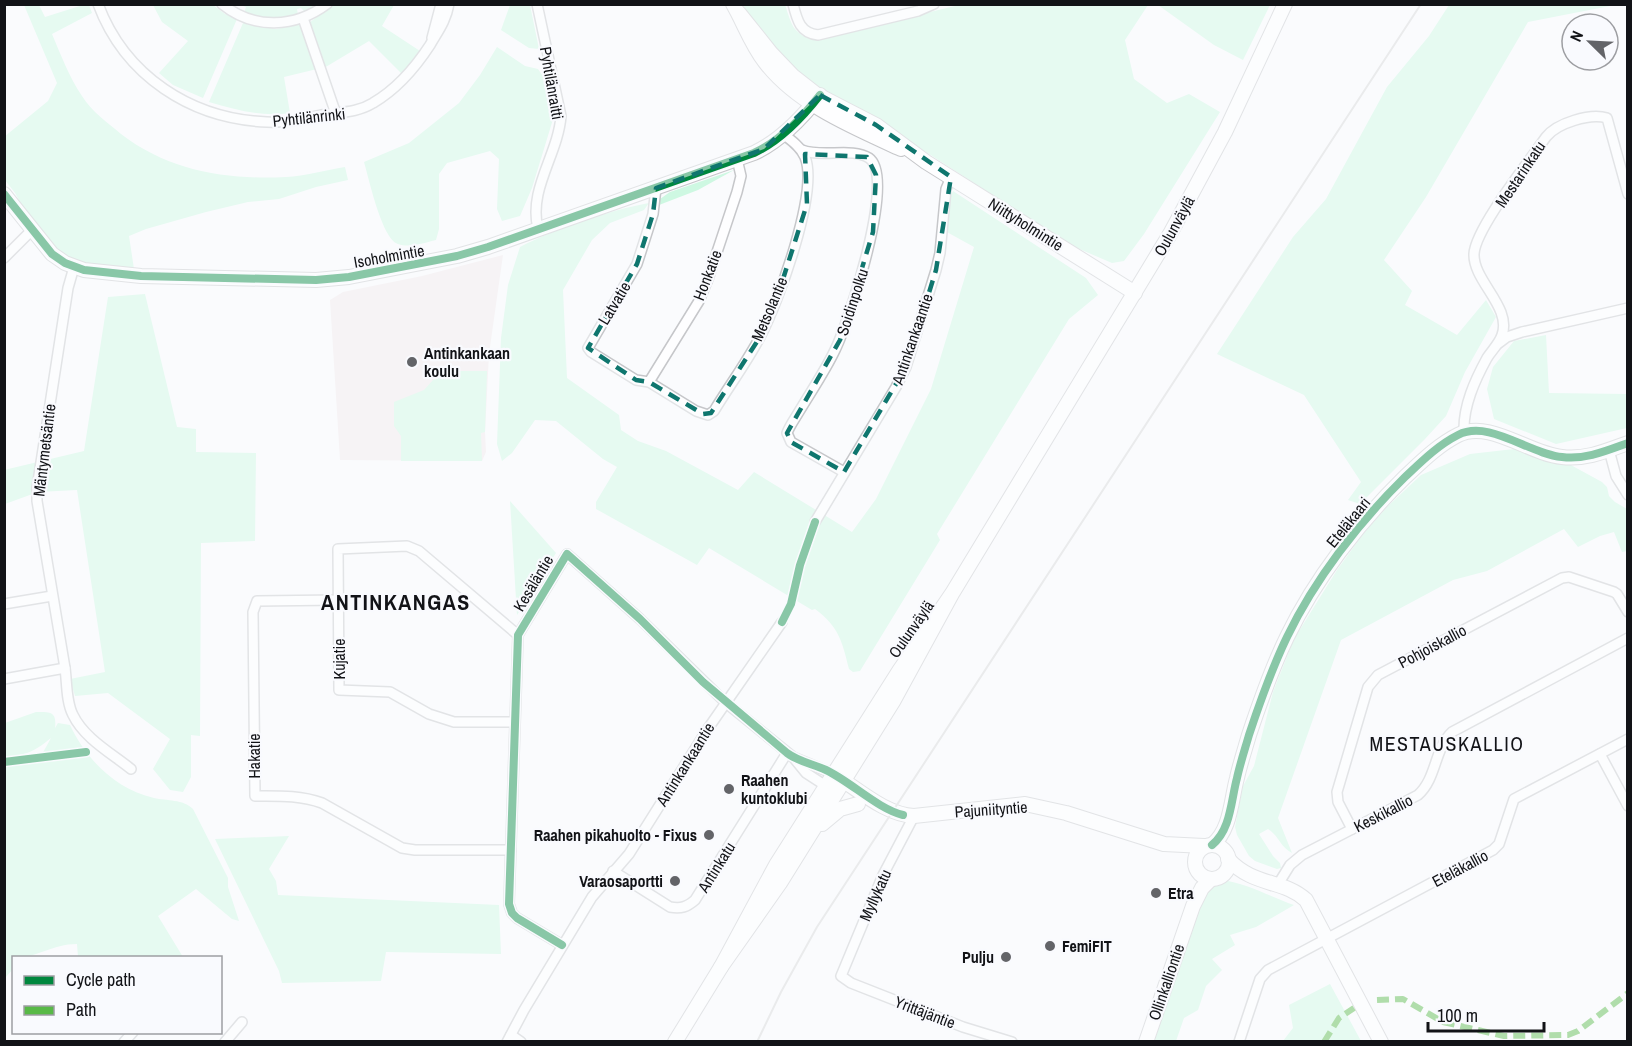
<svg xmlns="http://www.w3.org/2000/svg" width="1632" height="1046" font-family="'Archivo Narrow',sans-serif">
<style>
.education{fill:#f2e9eb}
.green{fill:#cef8e2}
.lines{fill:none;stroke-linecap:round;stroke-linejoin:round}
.street-casing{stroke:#c6c7ca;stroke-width:12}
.secondary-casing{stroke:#c6c7ca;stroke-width:16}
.street{stroke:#fefeff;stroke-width:9}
.secondary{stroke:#fefeff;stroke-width:14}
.rail{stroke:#d7d7d8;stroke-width:2}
.quiet{stroke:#58b947;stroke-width:6;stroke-dasharray:12 6;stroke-linecap:butt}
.cycleway-casing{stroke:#f9fafe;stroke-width:11}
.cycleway{stroke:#00873e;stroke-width:8}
.marked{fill:none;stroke:#0f766e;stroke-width:4.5;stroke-dasharray:12 8;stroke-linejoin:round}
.poi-dot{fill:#636468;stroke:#f9fafe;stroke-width:2}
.labels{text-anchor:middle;stroke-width:4.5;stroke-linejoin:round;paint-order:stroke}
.street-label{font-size:16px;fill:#121317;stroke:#f9fafe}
.poi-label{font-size:16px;font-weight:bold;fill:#121317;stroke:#f9fafe;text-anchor:start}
.quarter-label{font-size:20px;letter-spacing:1.5px;fill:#121317;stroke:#f9fafe}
.district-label{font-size:22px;font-weight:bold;letter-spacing:1.5px;fill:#121317;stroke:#f9fafe}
</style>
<rect width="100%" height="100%" fill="#fafbfd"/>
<polygon class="education" points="503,255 489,354 485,432 486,452 482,461 340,460 330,300 343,292 422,276"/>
<g class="green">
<path d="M24,5H39L45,17L83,5H89L92,13L52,34C61,55 69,77 82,96C92,112 107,122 121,134C169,171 227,180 286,177C305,176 326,170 345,167L348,180L316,187L279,199L248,202L206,212L146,229L129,236L134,269L82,263L61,253L32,223L15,193L5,180L4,137L48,101L57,83Z"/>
<polygon points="153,5 213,5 225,14 237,19 203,98 173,85 159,73 188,41 162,22"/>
<polygon points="240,5 320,5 305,12 301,8 297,9 298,15 273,20 244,13 246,7"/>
<polygon points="332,5 394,5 382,26 420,51 402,74 369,41 324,68 309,23"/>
<polygon points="510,5 530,5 539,49 529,48 501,30"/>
<path d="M743,5H785C792,25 792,33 814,40L959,5H1148L1125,40L1134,79L1167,103L1189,94L1220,112L1144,234L1124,261L1112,263L1070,245L878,121L822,89L797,71L773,45L753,21Z"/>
<polygon points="1158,5 1270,5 1243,60 1214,45"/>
<polygon points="1449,5 1615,5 1528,22 1426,197 1384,260 1412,291 1405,305 1457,335 1486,300 1496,317 1465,372 1446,416 1425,439 1360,504 1348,500 1361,482 1304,395 1217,354 1293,237 1326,199 1387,87 1429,36"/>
<path d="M243,23L276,29L301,24L317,69L284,77L290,113C261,117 237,110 209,102Z"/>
<path d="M497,47L525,66L538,69L545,79L552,95L554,116L532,188L520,216L502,221L497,209L499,159L490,151L447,163L439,174V229L436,240C424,243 410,248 398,244C382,239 369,179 364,162L409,143L459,103L480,75Z"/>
<polygon points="734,170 698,190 659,205 660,199 670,192"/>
<path d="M953,191L1086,278L1098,295L1069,319L937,534L940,540L860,671L853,672L849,669C842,641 839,627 815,609L812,610L709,548L697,565L596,509V502L617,467L603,459L556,421L535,420L512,453L502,461L497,444L501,338L508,285L520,247C555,229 610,210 649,203L644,210L610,223L592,240L563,290L567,378L619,415L621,430L638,441L666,451L738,490L754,472L852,532L876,499L931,389L974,247L945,231L950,198Z"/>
<polygon points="145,294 177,427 196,429 196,452 256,453 255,541 201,543 200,736 191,735 191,777 183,792 170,790 153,769 170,739 108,693 75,696 70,679 105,672 77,490 38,492 5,504 4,470 84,451 108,297"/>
<polygon points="1546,335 1549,393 1627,394 1627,428 1556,444 1494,419 1487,389 1493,367 1514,341"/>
<polygon points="458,371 487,371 485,432 481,433 482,461 401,461 401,436 394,426 394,402 424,390 433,380"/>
<path d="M1514,449L1549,462L1569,464L1602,482L1607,487L1609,496L1615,502L1627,509V551L1622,552L1614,532L1600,536L1578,547L1564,529L1487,571L1453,580L1341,640L1278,818L1292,853C1281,848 1278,835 1268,829L1259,834L1273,856L1280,863L1281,868L1277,869L1255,861L1249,856L1237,835L1235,827L1243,786L1254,766L1273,692L1294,639L1337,570L1364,533L1387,507L1421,475L1470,454Z"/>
<polygon points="510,501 556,553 517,615"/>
<path d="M36,712C50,712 57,711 55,728L58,723L70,725C86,759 115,789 154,798C167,801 183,799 193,809L228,878V887L239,921L232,919L196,889L158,916L183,957H78L77,944C52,944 37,958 14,958L13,969L5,978V759L41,756L51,738C35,751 27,755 5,757V723Z"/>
<polygon points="289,836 269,869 276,881 278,895 499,905 501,954 386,952 381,981 282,983 279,971 215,839"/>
<path d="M1222,880C1246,883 1271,897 1294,905L1256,927L1230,935L1235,945L1212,959L1222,970L1206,986L1198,1010L1184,1018L1176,1041L1152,1042L1204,891L1214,883Z"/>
<polygon points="1330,984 1361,1041 1283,1041 1293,1028 1289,1005"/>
</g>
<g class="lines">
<g class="street-casing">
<g id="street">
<path d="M98,4C125,76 191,119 267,122C285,123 303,119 321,115C339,112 357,113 373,103C397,89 415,68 430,45C438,31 446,21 449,4"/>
<path d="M222,4C254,30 295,28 327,4"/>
<path d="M537,4L561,116C558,155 528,189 538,229"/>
<path d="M793,4C797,20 800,33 818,35L918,11L934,4"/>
<polyline points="303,18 336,114"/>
<polyline points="432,38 441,4"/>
<path d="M802,150C822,158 852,147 869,158C897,177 848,324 835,350C825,371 812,390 800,410C796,417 790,425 787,433L791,442L844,472"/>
<path d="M656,188L653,214L637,264L588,348L591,352L636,380L649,382L696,411L708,415L714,411C729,386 747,362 760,337C778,303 819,192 805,157C801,147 791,140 783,134"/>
<polyline points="4,258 32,230"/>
<polyline points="1499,343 1507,337 1522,332 1628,308"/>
<polyline points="649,382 699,301 708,279 737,192 741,176 737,159"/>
<path d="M1464,432C1463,406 1475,380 1487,358C1492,350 1499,344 1502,335C1512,307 1473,281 1474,254C1475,229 1530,160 1546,137C1557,123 1590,113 1607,118L1628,194"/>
<polyline points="1609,450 1616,476 1628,495"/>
<polyline points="815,522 896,387 906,367 936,270 940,253 946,189 951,177"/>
<path d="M339,600L257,601L253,612L255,796C278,796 300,795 322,803L402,848L415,850H511"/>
<polyline points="4,604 52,596"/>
<polyline points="65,668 37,501 37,488 68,288 74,267"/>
<path d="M4,679L65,668C67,682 66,702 73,715C84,738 111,753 131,769"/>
<polyline points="515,722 454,722 429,714 390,692 339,690 338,549 407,546 419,551 518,635"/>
<polyline points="1600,754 1628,806"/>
<polyline points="793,757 806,773 826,786"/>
<polyline points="914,816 883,875 841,976 851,983 963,1027 1012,1042"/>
<polyline points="1352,829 1338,802 1337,792 1368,687 1378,675 1562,578 1569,577 1614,592 1617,594 1628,612"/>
<path d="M613,871L670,907C681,909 687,907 695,900L787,753"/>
<path d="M1277,886L1290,865L1302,855L1418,795C1437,778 1434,749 1452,732L1628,638"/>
<polyline points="562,945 517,918 512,913 509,904 518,635 567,554 640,619 725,702 793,757 834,774"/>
<polyline points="511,1035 521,1042"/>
<polyline points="124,1042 133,1032"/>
<polyline points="225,1042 242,1022"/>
<polyline points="507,1042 524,1010 592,897 629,854 707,730 782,622"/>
<polyline points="1239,1042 1260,979 1268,970 1493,850 1499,844 1514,799 1628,739"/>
</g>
</g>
<g class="secondary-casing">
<g id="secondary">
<path d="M733,4C744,23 751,44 765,62C797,104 853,127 901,149"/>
<polyline points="739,13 771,53 793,76 816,94 876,125 926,162 1135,293"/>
<path d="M4,194L52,254L65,263L84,270L141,276L316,280L349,277L457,256L488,247L754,153C780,141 802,118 820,95"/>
<polyline points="953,592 899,671 776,865 721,967 780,883 894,700 953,592 1170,234 1225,132 1285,4"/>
<path d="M838,777C860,791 887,815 914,816L1025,804L1066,813L1164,844L1204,846"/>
<polyline points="822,824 840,809 858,804"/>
<path d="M1212,845C1231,830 1231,800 1237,778C1240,764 1245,749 1249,735C1260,702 1272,668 1287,637C1315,579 1359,522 1405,477C1421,462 1438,445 1458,435C1489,419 1529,454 1562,457C1585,460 1606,451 1628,443"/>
<circle cx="1212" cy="862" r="17"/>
<path d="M1228,859C1254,887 1283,879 1306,900L1381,1042"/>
<polyline points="675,1042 721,967"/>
<polyline points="1146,1042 1193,906 1202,888 1211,879"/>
</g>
</g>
<use href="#street" class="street"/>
<use href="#secondary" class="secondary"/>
<polyline class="rail" points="757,1042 781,992 817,927 1421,4"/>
<g class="quiet">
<polyline points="1377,1000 1403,999 1443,1022 1504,1036 1568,1035 1578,1031 1628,993"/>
<polyline points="1324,1042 1339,1018 1354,1008"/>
</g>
<g class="cycleway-casing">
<g id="cycleway">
<path d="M4,194L52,254L65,263L84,270L141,276L316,280L349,277L457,256L488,247L754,153C780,141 802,118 820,95"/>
<polyline points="782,622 791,604 800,565 815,522"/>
<polyline points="4,762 86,752"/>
<path d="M1212,845C1231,830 1231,800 1237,778C1240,764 1245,749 1249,735C1260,702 1272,668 1287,637C1315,579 1359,522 1405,477C1421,462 1438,445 1458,435C1489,419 1529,454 1562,457C1585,460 1606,451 1628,443"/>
<path d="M562,945L517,918L512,913L509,904L518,635L567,554L640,619L703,682L787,753C799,762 813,764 826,770C851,782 878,809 903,815"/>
</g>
</g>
<use href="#cycleway" class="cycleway"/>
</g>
<path d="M0 0H1632V1046H0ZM820,95L876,125L951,177L936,270L906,367L844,472L791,442L787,433L840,340L873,232L876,175L867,157L805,154L807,204L775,304L760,337L711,413L703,414L649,382L636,380L588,348L637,264L653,214L656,188L764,149Z" fill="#fafbfd" fill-opacity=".55" fill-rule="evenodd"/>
<path class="marked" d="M820,95L876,125L951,177L936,270L906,367L844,472L791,442L787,433L840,340L873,232L876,175L867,157L805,154L807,204L775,304L760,337L711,413L703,414L649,382L636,380L588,348L637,264L653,214L656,188L764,149Z"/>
<g class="poi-dot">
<circle cx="412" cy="362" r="6"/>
<circle cx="729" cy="789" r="6"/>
<circle cx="709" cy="835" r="6"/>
<circle cx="675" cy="881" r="6"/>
<circle cx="1156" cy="893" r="6"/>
<circle cx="1050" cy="946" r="6"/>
<circle cx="1006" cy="957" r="6"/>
</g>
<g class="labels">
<g class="street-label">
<text transform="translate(552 83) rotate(80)" y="6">Pyhtilänraitti</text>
<text transform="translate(309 117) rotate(-6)" y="6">Pyhtilänrinki</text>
<text transform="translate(1520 174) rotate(-56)" y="6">Mestarinkatu</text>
<text transform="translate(1026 224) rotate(32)" y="6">Niittyholmintie</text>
<text transform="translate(1174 226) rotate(-61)" y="6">Oulunväylä</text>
<text transform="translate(389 256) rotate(-10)" y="6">Isoholmintie</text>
<text transform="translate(707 275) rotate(-69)" y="6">Honkatie</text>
<text transform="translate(852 302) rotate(-72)" y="6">Soidinpolku</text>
<text transform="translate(614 303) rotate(-59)" y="6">Latvatie</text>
<text transform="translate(769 309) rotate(-67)" y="6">Metsolantie</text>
<text transform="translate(912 339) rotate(-71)" y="6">Antinkankaantie</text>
<text transform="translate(44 450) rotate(-83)" y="6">Mäntymetsäntie</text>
<text transform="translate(1348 522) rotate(-51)" y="6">Eteläkaari</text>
<text transform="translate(533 583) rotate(-59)" y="6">Kesäläntie</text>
<text transform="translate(911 629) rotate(-55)" y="6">Oulunväylä</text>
<text transform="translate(1432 646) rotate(-28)" y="6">Pohjoiskallio</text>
<text transform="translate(339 659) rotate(-90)" y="6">Kujatie</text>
<text transform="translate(254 756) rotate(-90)" y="6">Hakatie</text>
<text transform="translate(685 764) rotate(-58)" y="6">Antinkankaantie</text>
<text transform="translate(991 809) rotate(-4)" y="6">Pajuniityntie</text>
<text transform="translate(1383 813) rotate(-27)" y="6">Keskikallio</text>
<text transform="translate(716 867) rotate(-58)" y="6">Antinkatu</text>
<text transform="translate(1460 868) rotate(-28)" y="6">Eteläkallio</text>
<text transform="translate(875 895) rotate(-66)" y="6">Myllykatu</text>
<text transform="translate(1166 982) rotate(-71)" y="6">Ollinkalliontie</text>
<text transform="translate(925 1012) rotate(21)" y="6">Yrittäjäntie</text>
</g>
<g class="poi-label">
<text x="424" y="359">Antinkankaan<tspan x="424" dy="18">koulu</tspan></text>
<text x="741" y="786">Raahen<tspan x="741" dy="18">kuntoklubi</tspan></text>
<text x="697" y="841" text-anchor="end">Raahen pikahuolto - Fixus</text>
<text x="663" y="887" text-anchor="end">Varaosaportti</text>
<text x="1168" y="899">Etra</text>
<text x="1062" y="952">FemiFIT</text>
<text x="994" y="963" text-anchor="end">Pulju</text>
</g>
<g class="quarter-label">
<text x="1447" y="751">MESTAUSKALLIO</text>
</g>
<g class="district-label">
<text x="396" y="610">ANTINKANGAS</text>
</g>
</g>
<rect width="1632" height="1046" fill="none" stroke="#121317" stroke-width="12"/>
<rect x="12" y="956" width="210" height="78" fill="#f9fafe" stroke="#9d9ea2" stroke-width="1.5"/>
<rect x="24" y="976" width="30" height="9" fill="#00873e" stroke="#9d9ea2" stroke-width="1.5"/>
<text x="66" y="986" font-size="18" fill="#121317">Cycle path</text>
<rect x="24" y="1006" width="30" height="9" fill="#58b947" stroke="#9d9ea2" stroke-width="1.5"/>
<text x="66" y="1016" font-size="18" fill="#121317">Path</text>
<g transform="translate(1590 42) rotate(294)"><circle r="28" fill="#f9fafe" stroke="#9d9ea2" stroke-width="1.5"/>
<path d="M0-4.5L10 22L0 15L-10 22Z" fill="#636468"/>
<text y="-9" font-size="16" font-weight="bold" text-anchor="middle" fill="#121317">N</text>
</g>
<path d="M1428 1022v9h116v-9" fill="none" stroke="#121317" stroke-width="3"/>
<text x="1437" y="1022" font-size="18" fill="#121317" stroke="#f9fafe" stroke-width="4.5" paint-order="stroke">100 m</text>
</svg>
